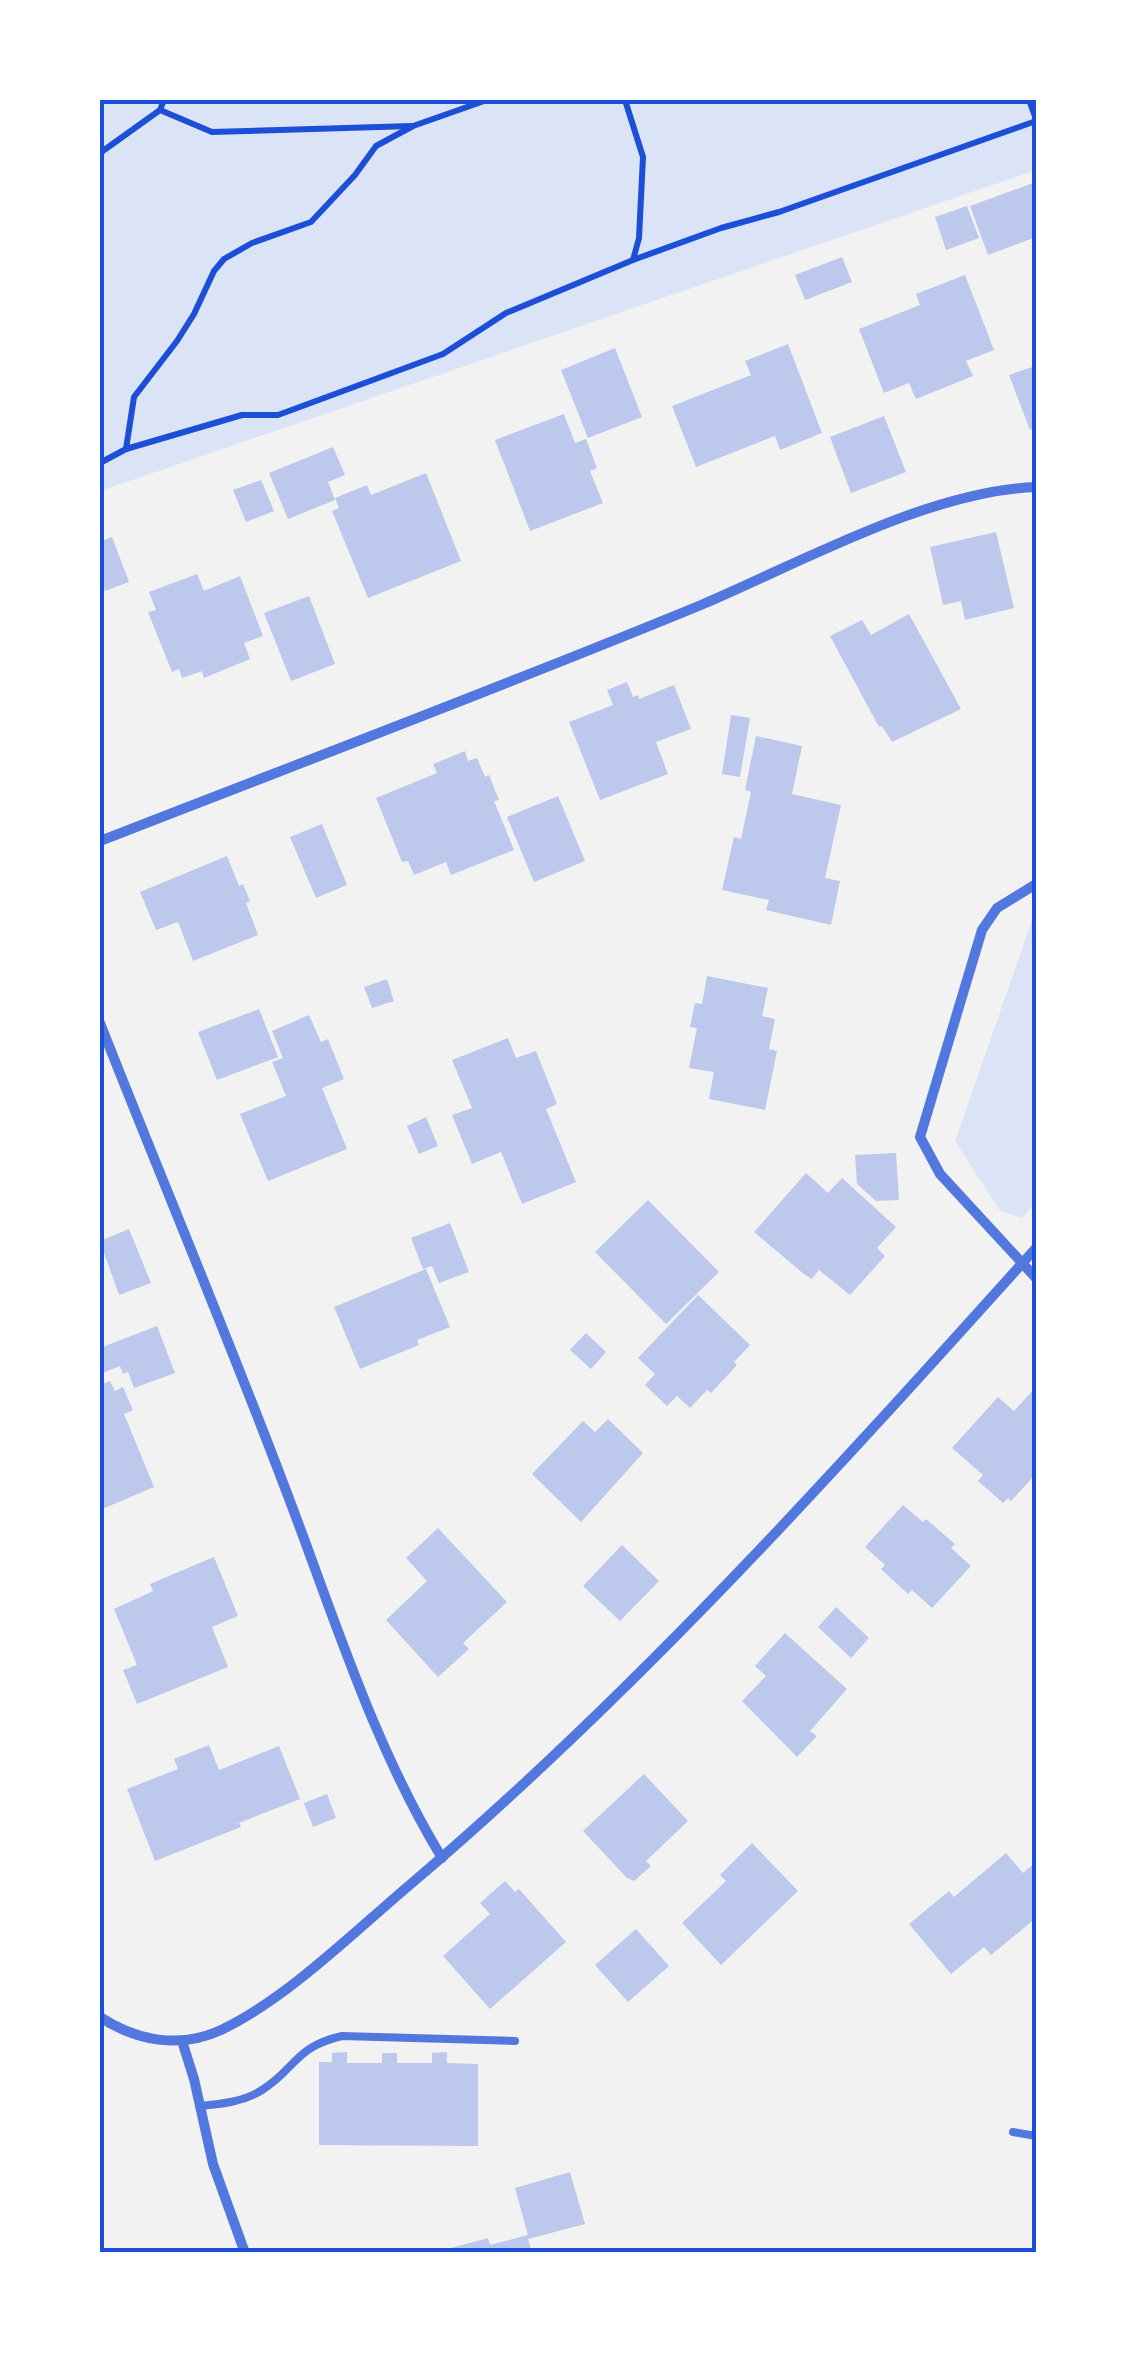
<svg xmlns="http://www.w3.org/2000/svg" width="1136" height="2353" font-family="Figtree,sans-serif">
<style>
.green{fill:#dbe4f7}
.building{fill:#bdc9ec}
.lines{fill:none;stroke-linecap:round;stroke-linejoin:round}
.path{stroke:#1d4ed8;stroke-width:6}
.service{stroke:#5277de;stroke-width:8}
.minor{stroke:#5277de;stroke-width:10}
.neatline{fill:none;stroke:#1d4ed8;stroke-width:4}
</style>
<rect width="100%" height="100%" fill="#f2f2f2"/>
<g class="green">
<polygon points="100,100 1036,100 1036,170 100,491"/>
<polygon points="1036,909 1036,1203 1022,1218 1000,1211 955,1141"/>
</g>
<g class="building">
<polygon points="1036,182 1036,222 1033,223 1036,237 988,255 970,206"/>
<polygon points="967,206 979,238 946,250 935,217"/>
<polygon points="842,257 852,282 805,300 795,275"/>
<polygon points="965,275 994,350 966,361 973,376 916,399 909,383 884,393 859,329 920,305 916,294"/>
<polygon points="788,344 822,433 780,450 775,436 696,467 672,406 751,375 745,361"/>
<polygon points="615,348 642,417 588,438 561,370"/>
<polygon points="1032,367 1036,378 1036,427 1030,430 1009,375"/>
<polygon points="564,414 575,443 586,439 597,468 590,471 603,503 530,531 495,440"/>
<polygon points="884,416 906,472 851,493 830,437"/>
<polygon points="333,447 345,475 328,482 335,500 288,519 269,473"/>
<polygon points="426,473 461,561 368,598 332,511 339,508 335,498 367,485 371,495"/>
<polygon points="261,480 274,511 246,522 233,490"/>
<polygon points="996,532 1014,608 965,620 961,601 943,605 930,547"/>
<polygon points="112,537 129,582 105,591 100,578 100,542"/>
<polygon points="197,574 204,591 240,576 263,636 244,643 250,659 204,678 202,671 182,678 179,669 172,672 148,612 156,610 149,592"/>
<polygon points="309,596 335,664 291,681 264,613"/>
<polygon points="909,614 961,709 892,742 882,726 879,727 830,636 862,620 871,635"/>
<polygon points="627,682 633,697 638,695 639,699 674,685 691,729 656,742 668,774 600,800 569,722 613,705 607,690"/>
<polygon points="731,715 750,718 740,777 722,774"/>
<polygon points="756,736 802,746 792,794 841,805 825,878 840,881 831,925 766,910 769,900 722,890 734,837 741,839 751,792 745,790"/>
<polygon points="465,751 468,761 477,758 485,777 489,775 499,800 494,801 514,850 451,875 446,862 414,875 408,861 402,862 376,798 437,773 433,764"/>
<polygon points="558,796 585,861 534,882 507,817"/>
<polygon points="322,824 347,885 316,898 290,837"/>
<polygon points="227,856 239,886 243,884 250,901 246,903 258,935 193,961 178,922 156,930 140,892"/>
<polygon points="707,976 768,988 762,1016 775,1019 769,1049 777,1051 765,1110 709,1099 714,1072 689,1068 697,1028 690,1027 695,1003 702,1004"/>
<polygon points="387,979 394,1001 372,1008 364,987"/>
<polygon points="259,1009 278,1057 217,1080 198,1032"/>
<polygon points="309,1015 321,1042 328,1039 344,1079 322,1088 347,1149 268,1181 240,1114 286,1096 272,1062 283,1058 272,1031"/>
<polygon points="508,1038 516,1058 536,1051 557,1104 546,1109 576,1182 522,1204 501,1152 472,1164 452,1115 472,1108 452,1060"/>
<polygon points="426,1117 438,1146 419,1154 407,1126"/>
<polygon points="896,1153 899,1200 876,1201 857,1184 855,1155"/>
<polygon points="806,1173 828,1193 842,1178 896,1227 877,1248 885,1256 850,1295 819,1270 812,1279 805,1275 754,1232"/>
<polygon points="648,1200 719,1272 666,1324 595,1252"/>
<polygon points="450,1223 469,1272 439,1283 432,1266 423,1269 411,1238"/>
<polygon points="129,1229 151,1283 119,1295 100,1241"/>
<polygon points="426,1269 450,1327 417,1340 419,1345 360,1369 334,1307"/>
<polygon points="698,1295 750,1345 734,1362 737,1365 711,1393 707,1390 690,1408 677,1396 667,1406 645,1385 655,1374 638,1358"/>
<polygon points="157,1326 175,1373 134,1388 128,1372 123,1374 120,1366 100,1374 100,1348"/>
<polygon points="586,1333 606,1352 591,1369 570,1350"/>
<polygon points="110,1381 115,1391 123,1387 133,1410 124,1414 154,1487 100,1510 100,1385"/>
<polygon points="1036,1387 1036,1474 1011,1501 1008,1498 1003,1503 978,1481 983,1475 952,1448 998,1397 1014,1411"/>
<polygon points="608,1419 643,1453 581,1522 532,1474 583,1421 595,1432"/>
<polygon points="903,1505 923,1522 926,1519 955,1544 951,1548 971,1566 932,1608 912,1590 908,1594 881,1569 885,1565 865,1547"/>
<polygon points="438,1528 507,1602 463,1643 469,1649 438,1677 386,1620 427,1581 406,1558"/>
<polygon points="622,1545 659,1581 620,1621 583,1586"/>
<polygon points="214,1557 238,1616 212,1627 228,1667 137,1704 123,1670 137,1665 114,1609 153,1591 150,1584"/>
<polygon points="836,1607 869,1638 851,1658 818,1627"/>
<polygon points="785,1633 847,1689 810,1731 817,1736 797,1757 742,1701 766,1676 755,1666"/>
<polygon points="209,1745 219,1770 279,1746 300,1799 239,1823 241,1827 155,1861 127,1789 178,1769 174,1759"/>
<polygon points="644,1774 688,1821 646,1861 651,1866 634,1881 627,1878 583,1831"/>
<polygon points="327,1794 336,1818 313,1827 304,1803"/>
<polygon points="752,1843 798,1891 721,1965 682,1923 726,1881 720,1875"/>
<polygon points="1006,1853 1023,1873 1036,1862 1036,1918 991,1955 984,1947 951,1974 909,1924 949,1891 954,1897"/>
<polygon points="505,1881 515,1892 519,1889 566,1942 490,2009 443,1956 490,1914 480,1903"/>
<polygon points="636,1929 669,1966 628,2002 595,1965"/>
<polygon points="347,2052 347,2063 382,2063 382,2053 397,2053 397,2063 432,2063 432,2053 447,2052 447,2063 478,2064 478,2146 319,2145 319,2062 332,2062 332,2053"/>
<polygon points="570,2172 585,2224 528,2239 532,2253 452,2253 451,2248 488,2238 490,2245 528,2235 515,2188"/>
</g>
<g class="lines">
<g class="path">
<polyline points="625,100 643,157 639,238 633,260"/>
<polyline points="1029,100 1036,119"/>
<polyline points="160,110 212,132 412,126"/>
<polyline points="100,153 160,110 164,100"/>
<polyline points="126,449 134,397 177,341 194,314 214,271 224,259 252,243 311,222 355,175 376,146 413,126 487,100"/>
<polyline points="100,463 126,449 242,415 278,415 362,384 443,354 506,313 633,260 721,228 779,212 1036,121"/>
</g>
<g class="service">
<path d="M199,2106C222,2104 243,2102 262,2090C296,2069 294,2047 342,2036L515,2041"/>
<polyline points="1013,2132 1036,2136"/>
</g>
<g class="minor">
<path d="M100,841C300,763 502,687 701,605C800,563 928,491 1036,487"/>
<polyline points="1036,884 997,908 982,930 920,1137 940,1174 1036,1278"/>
<path d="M100,1023C161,1178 226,1332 285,1488C333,1613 372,1743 442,1858"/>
<path d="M100,2017C136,2041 180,2049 221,2030C287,1999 356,1930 412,1883C639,1690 837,1469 1036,1248"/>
<polyline points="182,2041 194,2079 213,2164 245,2253"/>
</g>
</g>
<rect width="1136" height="2353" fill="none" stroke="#ffffff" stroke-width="205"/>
<rect x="102" y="102" width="932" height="2148" class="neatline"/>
</svg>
